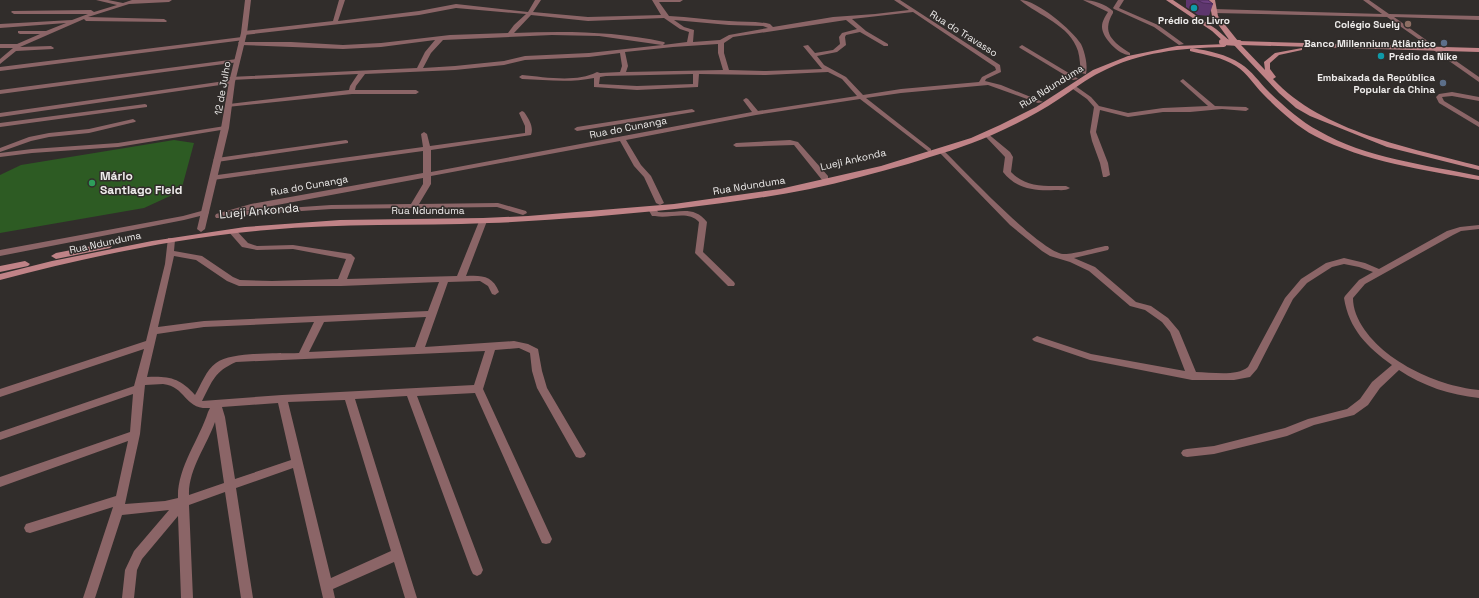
<svg xmlns="http://www.w3.org/2000/svg" width="1479" height="598" font-family="'Space Grotesk',sans-serif">
<style>
.green{fill:#2d5b23}
.lines{fill:none;stroke-linecap:round;stroke-linejoin:round}
.minor{fill:#8b6567;fill-rule:evenodd}
.tertiary{fill:#8b6567;fill-rule:evenodd}
.secondary{fill:#c08387;fill-rule:evenodd}
.secondary-bridge{stroke:#c08387;stroke-width:6}
.wall{fill:#5d366d}
.building{fill:#6c3f7f;stroke:#4c2c59}
.culture-dot{fill:#0f9aa8;stroke:#312d2b;stroke-width:1.5}
.education-dot{fill:#8d6e63;stroke:#312d2b;stroke-width:1.5}
.service-dot{fill:#5c6f8a;stroke:#312d2b;stroke-width:1.5}
.leisure-dot{fill:#2e9e5b;stroke:#312d2b;stroke-width:1.5}
.labels{text-anchor:middle;stroke-width:3;stroke-linejoin:round;paint-order:stroke}
.far-poi-label{font-size:10px;font-weight:bold;fill:#eeeceb;stroke:#312d2b;text-anchor:end}
.far-street-label{font-size:10px;fill:#eeeceb;stroke:#312d2b}
.poi-label{font-size:12px;font-weight:bold;fill:#eeeceb;stroke:#312d2b;text-anchor:start}
.street-label{font-size:12px;fill:#eeeceb;stroke:#312d2b}
</style>
<rect width="100%" height="100%" fill="#312d2b"/>
<polygon class="green" points="174,140 194,143 181,191 144,208 0,233 0,175 21,165"/>
<g class="lines">
<g class="minor">
<polygon points="96,0 108,0 123,3 132,0 172,0 169,2 129,4 88,17 164,19 167,21 166,22 86,21 84,19 20,47 51,46 54,48 53,49 16,51 0,64 0,59 13,48 0,48 0,44 17,44 40,34 20,34 18,33 18,31 46,31 66,23 0,28 0,24 72,20 88,14 14,14 11,12 12,11 91,10 94,12 117,5"/>
<path d="M339,0H345L338,21L419,11L456,4L528,12L535,0H541L533,12L588,17L661,15L652,0H683L680,2H659L669,16C689,17 709,20 729,21C743,22 757,21 770,24L773,27L833,17L875,14L909,10L894,0H900L1000,65L1001,72L986,79L985,81L1001,85L1043,102L1038,103L988,85L901,93L866,98L931,149V151L929,152L860,99L756,115L626,140L641,165L651,176L664,203L660,205L656,203L644,177L634,166L620,141L431,176V184L419,204L498,203L526,211L527,213L523,215L497,207L331,209L244,215H241V212L219,218H216L215,216L216,214L251,204L423,173V151L213,180H210V176L423,147L421,134L424,132L427,134L430,146L525,133V126L519,113L522,111L524,112C529,119 534,127 531,135L431,150V172L752,112L743,100L746,98L748,99L758,111L857,96L842,79L828,72L766,75L699,74L698,87L637,90L594,87V78C570,83 546,80 522,79L519,77L522,75C545,77 576,83 597,72L600,73L620,72L622,66L620,53L589,57L525,60L504,65L455,70L365,74L356,86L355,90H416L419,92L416,94H352L227,107V105L229,104L349,90L350,86L358,74L232,80L229,78L230,77L417,68L425,52L435,40L381,47L343,49L241,45L238,43L239,42H291L343,45L381,43L450,35L508,33L514,25L526,14L456,8L419,15L244,35L241,33L244,31L333,21ZM913,12L995,67L996,70L982,77L979,82L901,89L863,95L846,77L824,65L817,56L837,52L846,45L845,37L846,35L860,32L884,46H888V44L866,31L852,19ZM531,15L588,21L664,18L680,29L689,32L687,42L663,45L665,43L664,42C614,31 564,31 514,33ZM674,20L729,25L763,26L768,28L729,35L720,40L693,42L694,30L684,27ZM846,20L857,29L842,33L839,37L840,44L833,50L815,53L808,45L803,46L822,69L766,71L729,70L724,53V43L733,37ZM552,35L599,36L662,45L589,53L525,56L504,61L455,66L423,68L431,53L443,40ZM718,44V53L723,70L626,72L628,66L625,52L673,47ZM693,74V84L637,86L599,84L600,77L606,76ZM423,178V184L411,204L331,205L244,211Z"/>
<path d="M1020,0C1037,0 1072,30 1081,44C1085,52 1088,66 1086,74L1081,73C1080,66 1080,58 1078,51C1070,25 1039,16 1020,0Z"/>
<path d="M1083,0C1094,0 1105,4 1113,11V13C1101,33 1113,42 1130,53V55C1120,56 1102,38 1102,27C1102,21 1105,17 1108,12Z"/>
<polygon points="1118,0 1124,0 1119,8 1158,25 1184,44 1179,45 1154,27 1114,9 1113,8"/>
<polygon points="1363,0 1369,0 1389,14 1479,16 1479,20 1394,17 1436,47 1437,48 1434,50 1387,17 1214,13 1211,11 1214,9 1382,14"/>
<polygon points="242,37 244,38 244,40 0,71 0,67"/>
<polygon points="1022,45 1077,78 1078,79 1073,80 1020,48 1019,47"/>
<polygon points="237,59 240,61 239,62 0,94 0,90"/>
<polygon points="1183,79 1215,106 1246,107 1249,109 1246,111 1222,109 1190,112 1163,112 1128,117 1100,110 1096,132 1108,163 1110,175 1106,177 1103,177 1100,163 1092,141 1090,132 1094,107 1087,99 1070,87 1070,85 1074,85 1091,97 1099,106 1128,113 1163,108 1208,106 1181,82 1180,81"/>
<polygon points="232,80 234,81 234,83 0,117 0,113"/>
<polygon points="1452,92 1479,97 1479,101 1452,96 1442,97 1444,101 1479,122 1479,127 1439,103 1436,97 1439,94"/>
<polygon points="145,104 147,105 147,107 0,127 0,123"/>
<polygon points="692,109 695,111 694,112 577,131 574,129 577,127"/>
<polygon points="133,119 136,121 135,122 89,133 49,137 31,141 0,152 0,148 29,137 49,133 89,129"/>
<polygon points="225,126 227,127 227,129 118,147 32,153 0,157 0,153 32,149 118,143"/>
<path d="M987,133L1010,152L1013,157L1011,172C1026,188 1045,186 1066,186L1070,188C1066,191 1060,190 1055,190C1035,191 1016,189 1003,172L1005,157L985,136L984,135Z"/>
<polygon points="346,140 348,141 348,143 217,162 213,160 217,158"/>
<polygon points="790,140 798,142 828,176 828,180 822,180 794,145 736,147 733,145 736,143"/>
<path d="M941,149L943,150C964,170 1039,251 1063,254C1071,255 1095,248 1105,246H1108L1109,248L1108,250L1074,258L1095,267L1136,302L1151,306L1168,318L1179,331L1196,372C1211,372 1236,377 1248,367L1285,298L1301,279L1326,263L1344,258L1365,263L1379,269L1447,231L1460,227L1479,225V229L1461,231L1453,235L1365,284L1353,298C1353,303 1354,309 1356,314C1373,357 1435,386 1479,390V398C1450,395 1423,386 1399,370L1380,388L1368,405L1354,415L1314,425L1287,436L1214,454L1187,457L1183,456L1181,453L1183,450L1187,449L1214,446L1285,428L1308,419L1347,409L1360,399L1372,382L1392,365C1367,347 1349,329 1344,298L1345,296L1359,280L1373,272L1359,267L1344,264L1332,267L1307,283L1293,299L1257,369L1250,377L1234,380H1192L1090,360L1034,341L1032,339L1037,336L1091,354L1185,371L1170,332L1162,322L1145,310L1130,306L1089,271L1070,262L1050,256L1042,251L1010,225L939,152V150Z"/>
<path d="M649,207H655L658,212C677,214 693,204 707,222L703,252L734,282L735,284L734,286H728L695,253L699,222C688,210 670,219 655,216H652L648,209Z"/>
<polygon points="205,210 208,210 209,212 208,214 184,220 0,256 0,250 183,216"/>
<path d="M480,219H486L487,221L466,276C482,275 493,276 499,292L495,295L492,294L488,286L480,281L448,282L425,347L514,341L528,344L538,349L542,371L547,388L584,451L586,454L584,457L580,458L576,457L537,388L532,371L530,353L519,348L495,350L483,389L552,539L550,543L546,544L542,543L475,393L417,396L483,570L481,574L477,576L473,574L471,570L407,396L355,399L417,598H405L394,562L333,589L335,598H323L293,468L236,488L253,598H241L225,492L189,505L193,598H181L178,516L142,559L137,570L134,598H122L125,570L134,551L169,510L122,515L95,598H83L113,507L30,533L26,532L24,528L26,524L116,496L128,441L0,487V477L130,432L133,394L0,440V432L134,386L144,349L0,397V389L146,341L165,264L168,238H171L175,240L174,251L202,256L233,277L240,280L272,281L338,279L346,259L293,249L257,250L242,247L228,231L232,229H235L248,243L257,246L293,245L351,254L355,258L347,279L457,276ZM174,256L196,260L227,281L239,286H341L439,282L428,311L204,321L158,327ZM426,317L415,347L309,352L324,322ZM314,322L299,353C277,354 233,351 216,363C206,370 201,385 195,395C180,378 169,376 147,377L157,334L204,327ZM485,351L474,385L282,395L202,401C213,380 214,372 236,362ZM163,384C187,387 184,410 210,408L208,412C199,440 177,468 178,498L165,501L125,504L140,434L145,385ZM345,400L391,551L331,578L288,402ZM278,403L291,460L235,479L225,417L222,407ZM215,422L224,483L189,495C188,470 207,445 215,422Z"/>
</g>
<g class="tertiary">
<polygon points="245,0 251,0 247,33 235,82 229,128 205,229 201,232 197,229 221,128 229,82 241,33"/>
<polygon points="1432,47 1436,47 1479,77 1479,82 1432,49"/>
</g>
<g class="secondary">
<path d="M1166,0H1173L1216,29L1230,41L1212,16L1209,0H1215L1218,16L1238,41L1479,48V52L1241,45L1265,70L1264,62L1275,53L1302,48V50L1279,55L1270,63V69L1276,77L1273,79C1322,132 1411,148 1479,166V170L1387,147L1310,116L1296,108L1279,93L1232,43L1231,44H1226V46L1224,47C1182,48 1139,52 1101,72C1086,79 1073,90 1059,99C1038,113 1015,125 992,135C965,147 936,155 908,164C875,173 843,182 810,189C737,203 664,211 590,217C556,219 523,222 489,223C415,226 341,223 267,230C177,238 87,257 0,280V274L52,261L152,241L245,227L340,220L483,218L528,216L674,204L780,189L881,166L971,138L1000,125L1036,107L1093,70L1128,56L1177,46L1226,44L1212,31Z"/>
<path d="M1192,48C1209,51 1226,54 1241,64C1252,71 1259,82 1269,92C1284,106 1300,121 1319,131C1365,158 1427,165 1479,176V180C1424,170 1365,162 1315,136C1296,126 1278,109 1263,94C1254,85 1247,73 1236,66C1222,57 1206,55 1190,51V49Z"/>
<polygon points="107,243 110,244 112,246 110,248 56,259 51,256 56,253"/>
<polygon points="25,261 30,264 28,266 0,272 0,266"/>
</g>
<polyline class="secondary-bridge" points="1222,42 1239,43"/>
</g>
<polygon class="wall" points="1186,0 1208,0 1213,4 1209,16 1198,15 1186,7"/>
<polygon class="building" points="1197,0 1208,0 1213,4 1203,3"/>
<g class="culture-dot">
<circle cx="1194" cy="8" r="4"/>
<circle cx="1381" cy="56" r="4"/>
</g>
<circle class="education-dot" cx="1408" cy="24" r="4"/>
<g class="service-dot">
<circle cx="1444" cy="43" r="4"/>
<circle cx="1443" cy="83" r="4"/>
</g>
<circle class="leisure-dot" cx="92" cy="183" r="4"/>
<g class="labels">
<g class="far-poi-label">
<text x="1194" y="24" text-anchor="middle">Prédio do Livro</text>
<text x="1400" y="28">Colégio Suely</text>
<text x="1436" y="47">Banco Millennium Atlântico</text>
<text x="1389" y="60" text-anchor="start">Prédio da Nike</text>
<text x="1435" y="81">Embaixada da República<tspan x="1435" dy="12">Popular da China</tspan></text>
</g>
<g class="far-street-label">
<text transform="translate(964 33) rotate(32)" y="4">Rua do Travasso</text>
<text transform="translate(1051 86) rotate(-32)" y="4">Rua Ndunduma</text>
<text transform="translate(222 88) rotate(-80)" y="4">12 de Julho</text>
<text transform="translate(628 127) rotate(-11)" y="4">Rua do Cunanga</text>
<text transform="translate(853 159) rotate(-13)" y="4">Lueji Ankonda</text>
<text transform="translate(309 185) rotate(-10)" y="4">Rua do Cunanga</text>
<text transform="translate(749 185) rotate(-9)" y="4">Rua Ndunduma</text>
<text x="428" y="214">Rua Ndunduma</text>
<text transform="translate(105 242) rotate(-12)" y="4">Rua Ndunduma</text>
</g>
<g class="poi-label">
<text x="100" y="180">Mário<tspan x="100" dy="14">Santiago Field</tspan></text>
</g>
<g class="street-label">
<text transform="translate(259 211) rotate(-5)" y="4">Lueji Ankonda</text>
</g>
</g>
</svg>
